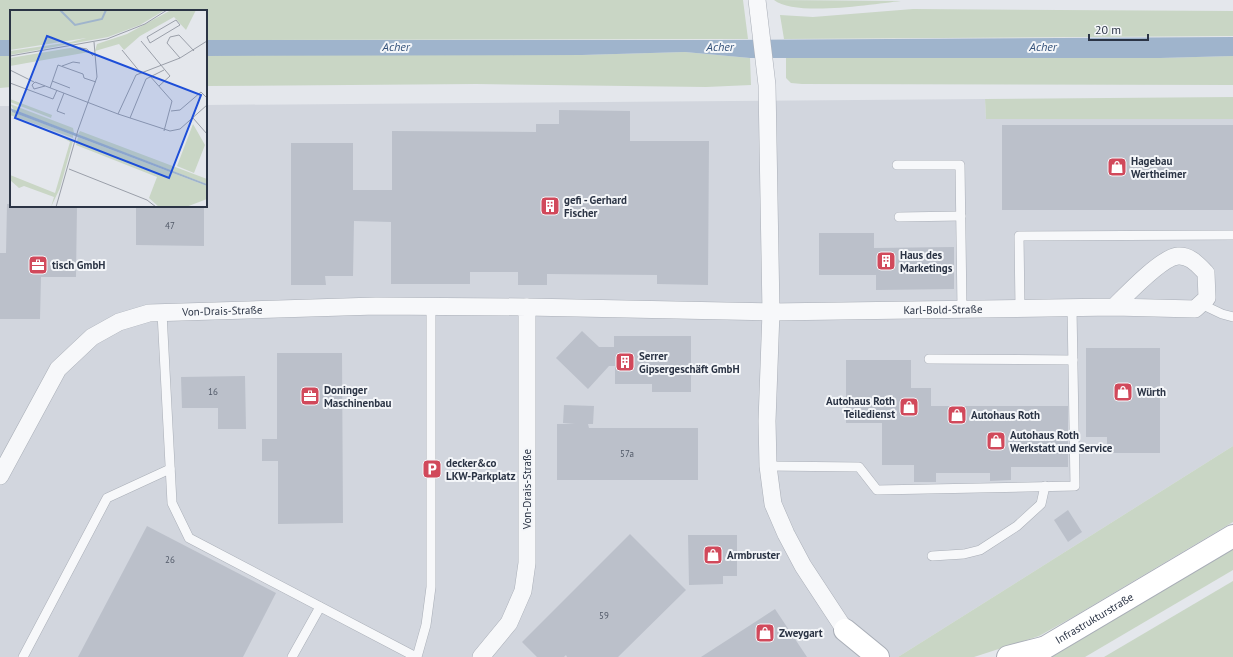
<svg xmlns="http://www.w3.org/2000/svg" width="1233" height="657" font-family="'PT Sans',sans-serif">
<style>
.built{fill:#d2d6de}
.green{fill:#c9d6c5}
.water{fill:#9fb4cc}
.building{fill:#bbc0ca}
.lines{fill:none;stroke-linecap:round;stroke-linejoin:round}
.lane-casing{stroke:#a9aeb7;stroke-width:10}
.street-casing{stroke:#a9aeb7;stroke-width:18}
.secondary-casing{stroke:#a9aeb7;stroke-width:24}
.lane{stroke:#f7f8fa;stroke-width:9}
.street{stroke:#f7f8fa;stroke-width:17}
.secondary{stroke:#fff;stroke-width:22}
.labels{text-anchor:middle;stroke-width:4;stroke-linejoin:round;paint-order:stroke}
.number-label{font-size:9px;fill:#4f5766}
.poi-label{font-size:11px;font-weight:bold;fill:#2b3445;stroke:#f4f6f9;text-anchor:start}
.street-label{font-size:11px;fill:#2b3445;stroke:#f4f6f9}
.water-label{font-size:12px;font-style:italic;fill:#34527a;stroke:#f4f6f9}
.inset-river{fill:none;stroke:#9fb4cc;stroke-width:2}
.inset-road{fill:none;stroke:#9a9fa9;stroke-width:1}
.view{fill:#1d4ed8;fill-opacity:0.15;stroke:#1d4ed8;stroke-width:2}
.inset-edge{fill:none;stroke:#2b3445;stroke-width:2}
</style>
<rect width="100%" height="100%" fill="#e4e7ec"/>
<polygon class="built" points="985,99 986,119 1233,119 1233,446 898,657 0,657 0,106 11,106 11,206 206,206 206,105"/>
<g class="green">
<polygon points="0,0 743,0 748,39 206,40 206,11 11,11 11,40 0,40"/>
<path d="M774,0L901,1C874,4 795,17 774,0Z"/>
<polygon points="913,9 1233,11 1233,36 784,39 780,15 813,17"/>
<polygon points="685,52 750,58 751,85 706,87 476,84 206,86 206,55 582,55"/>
<polygon points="0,56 11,56 11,87 0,88"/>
<polygon points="1233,56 1233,85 802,84 791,83 786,78 786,57 1160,58"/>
<polygon points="1233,97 1233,119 986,119 985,99"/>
<polygon points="1233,446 1233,522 1073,617 1039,636 974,657 898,657"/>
<polygon points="1233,546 1233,570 1085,657 1052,657"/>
<polygon points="1233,581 1233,657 1104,657"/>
</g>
<g class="water">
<polygon points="1233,37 1233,56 1160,58 750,58 685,52 582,55 206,56 206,40 718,40"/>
<rect x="0" y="40" width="11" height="16"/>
</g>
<g class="building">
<polygon points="559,110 630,111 630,141 709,141 708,285 657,284 657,275 547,274 547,285 518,285 518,272 470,272 470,284 391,284 391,222 354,221 353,276 325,276 326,285 291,285 291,143 353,143 353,190 392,190 392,131 536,132 536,124 559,124"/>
<rect x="1002" y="125" width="231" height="85"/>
<polygon points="7,204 11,204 11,206 77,206 76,277 41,277 40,319 0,319 0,253 6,253"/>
<polygon points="136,206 204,206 204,246 136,245"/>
<polygon points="819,233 874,233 874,248 954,247 954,289 876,290 876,275 819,275"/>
<polygon points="582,331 599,347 614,347 614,336 691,336 691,392 652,392 652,384 615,384 615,366 609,366 588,389 556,358"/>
<polygon points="1086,348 1160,348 1160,453 1107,453 1107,437 1086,437"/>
<polygon points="277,353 342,353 343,523 278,524 278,461 262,461 262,439 277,439"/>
<polygon points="846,360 911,360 911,388 931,388 931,406 1068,406 1068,467 1011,467 1011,480 990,481 990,473 936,473 936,482 914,482 914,465 882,465 882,423 846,423"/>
<polygon points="245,376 246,429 218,429 218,408 182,408 181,377"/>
<polygon points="564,405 594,406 593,424 588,424 589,428 698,428 698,480 557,480 557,424 575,424 563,423"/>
<polygon points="1068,510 1082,532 1068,542 1054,520"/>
<polygon points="147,526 276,593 243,657 78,657"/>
<polygon points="630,534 686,590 618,657 567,657 566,655 564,657 537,657 522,642"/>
<polygon points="688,535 737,535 737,576 723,576 723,584 689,585"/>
<polygon points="775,609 807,657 701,657"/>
</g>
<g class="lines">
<g class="lane-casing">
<g id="lane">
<polyline points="897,165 960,165 962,309"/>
<polyline points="899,217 961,216"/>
<polyline points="1201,304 1222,314 1233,317"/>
<polyline points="1020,308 1019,236 1233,235"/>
<polyline points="162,313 172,503 189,538 416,657"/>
<polyline points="929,359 1073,360"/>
<polyline points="768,466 859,467 877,490 1075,486 1072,308"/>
<polyline points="932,556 964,554 980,550 1017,526 1041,504 1045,486"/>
<polyline points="23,657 107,498 170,469"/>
<polyline points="292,657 320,607"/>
<polyline points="417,657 426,625 431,587 431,306"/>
</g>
</g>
<g class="street-casing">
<g id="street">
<polyline points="757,0 767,85 771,312 767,421 768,466 773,504 786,534 803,566 845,630"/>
<path id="s1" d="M527,307L771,312L1114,307L1195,309L1207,298L1206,273C1198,265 1190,255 1178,256C1162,257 1126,295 1114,307"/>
<path id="s2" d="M0,476L58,369L92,337L119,322L149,313L376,306L527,307V563L523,591L509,623L481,657"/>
</g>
</g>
<g class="secondary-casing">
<g id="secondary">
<polyline points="845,630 878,657"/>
<polyline points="1008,657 1043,648"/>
<path id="s3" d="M1029,657L1233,536"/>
</g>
</g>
<use href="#lane" class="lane"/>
<use href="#street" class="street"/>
<use href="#secondary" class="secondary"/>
</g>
<defs>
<g id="shop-square" transform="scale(1)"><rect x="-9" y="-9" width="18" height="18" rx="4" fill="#d1495b" stroke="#f4f6f9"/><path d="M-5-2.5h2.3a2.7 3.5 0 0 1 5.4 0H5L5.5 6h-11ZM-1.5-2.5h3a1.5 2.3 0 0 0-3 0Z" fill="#fff"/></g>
<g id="building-square" transform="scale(1)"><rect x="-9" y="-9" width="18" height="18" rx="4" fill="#d1495b" stroke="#f4f6f9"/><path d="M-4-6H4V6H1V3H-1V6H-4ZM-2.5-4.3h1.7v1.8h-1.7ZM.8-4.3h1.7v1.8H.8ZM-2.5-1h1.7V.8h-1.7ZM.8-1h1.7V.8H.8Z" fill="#fff"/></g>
<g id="office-square" transform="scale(1)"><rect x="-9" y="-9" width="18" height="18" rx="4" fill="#d1495b" stroke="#f4f6f9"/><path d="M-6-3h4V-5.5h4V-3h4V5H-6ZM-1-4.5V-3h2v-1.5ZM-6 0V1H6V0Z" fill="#fff"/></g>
<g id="parking-square" transform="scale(1)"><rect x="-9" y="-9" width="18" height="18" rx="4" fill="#d1495b" stroke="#f4f6f9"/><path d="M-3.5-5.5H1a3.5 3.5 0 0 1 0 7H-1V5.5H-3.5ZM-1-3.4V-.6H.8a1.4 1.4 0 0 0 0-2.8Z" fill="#fff"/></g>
</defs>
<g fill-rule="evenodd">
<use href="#shop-square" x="1117" y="167"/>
<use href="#building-square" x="550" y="206"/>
<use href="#building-square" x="886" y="261"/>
<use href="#office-square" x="38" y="265"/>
<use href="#building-square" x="625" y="362"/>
<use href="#shop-square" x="1123" y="392"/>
<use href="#office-square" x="310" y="396"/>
<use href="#shop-square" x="909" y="407"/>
<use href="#shop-square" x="957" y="415"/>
<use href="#shop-square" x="996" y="441"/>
<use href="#parking-square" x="432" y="469"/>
<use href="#shop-square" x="713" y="555"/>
<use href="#shop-square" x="765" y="633"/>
</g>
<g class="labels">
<g class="number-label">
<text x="170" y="229">47</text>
<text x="213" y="395">16</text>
<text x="627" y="457">57a</text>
<text x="170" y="563">26</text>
<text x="604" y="619">59</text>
</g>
<g class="poi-label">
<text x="1131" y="165">Hagebau<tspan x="1131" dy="13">Wertheimer</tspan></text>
<text x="564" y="204">gefi - Gerhard<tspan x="564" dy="13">Fischer</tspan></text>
<text x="900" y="259">Haus des<tspan x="900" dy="13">Marketings</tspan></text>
<text x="52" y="269">tisch GmbH</text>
<text x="639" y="360">Serrer<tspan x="639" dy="13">Gipsergeschäft GmbH</tspan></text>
<text x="324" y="394">Doninger<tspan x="324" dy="13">Maschinenbau</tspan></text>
<text x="1137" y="396">Würth</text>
<text x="895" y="405" text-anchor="end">Autohaus Roth<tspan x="895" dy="13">Teiledienst</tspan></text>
<text x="971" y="419">Autohaus Roth</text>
<text x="1010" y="439">Autohaus Roth<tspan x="1010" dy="13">Werkstatt und Service</tspan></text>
<text x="446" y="467">decker&amp;co<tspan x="446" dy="13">LKW-Parkplatz</tspan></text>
<text x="727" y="559">Armbruster</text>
<text x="779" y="637">Zweygart</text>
</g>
<g class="street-label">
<text dy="4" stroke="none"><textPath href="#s1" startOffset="416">Karl-Bold-Straße</textPath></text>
<text dy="4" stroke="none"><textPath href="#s2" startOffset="304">Von-Drais-Straße</textPath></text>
<text transform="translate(527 489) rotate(-90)" y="4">Von-Drais-Straße</text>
<text dy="4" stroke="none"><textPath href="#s3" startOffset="76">Infrastrukturstraße</textPath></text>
</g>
<g class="water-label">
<text x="396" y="51">Acher</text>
<text x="720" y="51">Acher</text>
<text x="1043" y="51">Acher</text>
</g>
</g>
<g transform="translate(10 10)">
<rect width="197" height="197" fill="#e4e7ec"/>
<path d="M0,0H155L130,15L98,27L0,45V41L61,32L76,28L0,40ZM161,0H186L176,20L164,7L130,26L114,40L109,34L85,41L87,34L117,24ZM60,38L72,39L79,42L0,56V48ZM0,89L42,105L41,108L0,92ZM0,94L63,118L64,123L4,100ZM0,101L63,125V128L0,105ZM183,114L195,135L184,163L167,156ZM70,121L197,169V174L76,128L68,124ZM47,124L63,131L50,178L41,197L44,187L14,176L9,178L0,170V165L45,183L60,132ZM68,127L197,176V189L176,197H149L139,188L147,167L66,135Z" fill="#c9d6c5"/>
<path d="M0,98L197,174V176L2,102Z" fill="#9fb4cc"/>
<path class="inset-river" d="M50,0L65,15L92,9L96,0"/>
<path class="inset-road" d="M166,10L170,15L140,33L137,27ZM131,31L160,66L149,76M197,31L170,48L126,65L108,104L160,121L170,119L197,95M65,37L77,39L83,46M112,40L130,62M0,46L97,29L135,14L157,0M170,48L157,33L160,27L169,25L184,41M52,56L63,52L70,53M0,60L24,72M139,65L162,91L154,121M42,71L60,78M0,73L43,89L47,80M35,76L24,79L22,75L25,72L108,104M40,78L48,55L73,64L74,68L86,72M54,83L47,101L55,104M161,101L170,100L191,82L197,88M120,108L136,69L154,60M183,108L197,124M59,159L137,190L146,197M46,197L68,120L87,67L84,32"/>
<path class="view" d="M37,26L191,85L159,168L5,108Z"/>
<rect width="197" height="197" class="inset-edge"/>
</g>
<path d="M1089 34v6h59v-6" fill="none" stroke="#2b3445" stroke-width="2"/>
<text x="1095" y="34" font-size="12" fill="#2b3445" stroke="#f4f6f9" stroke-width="3" paint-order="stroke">20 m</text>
</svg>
